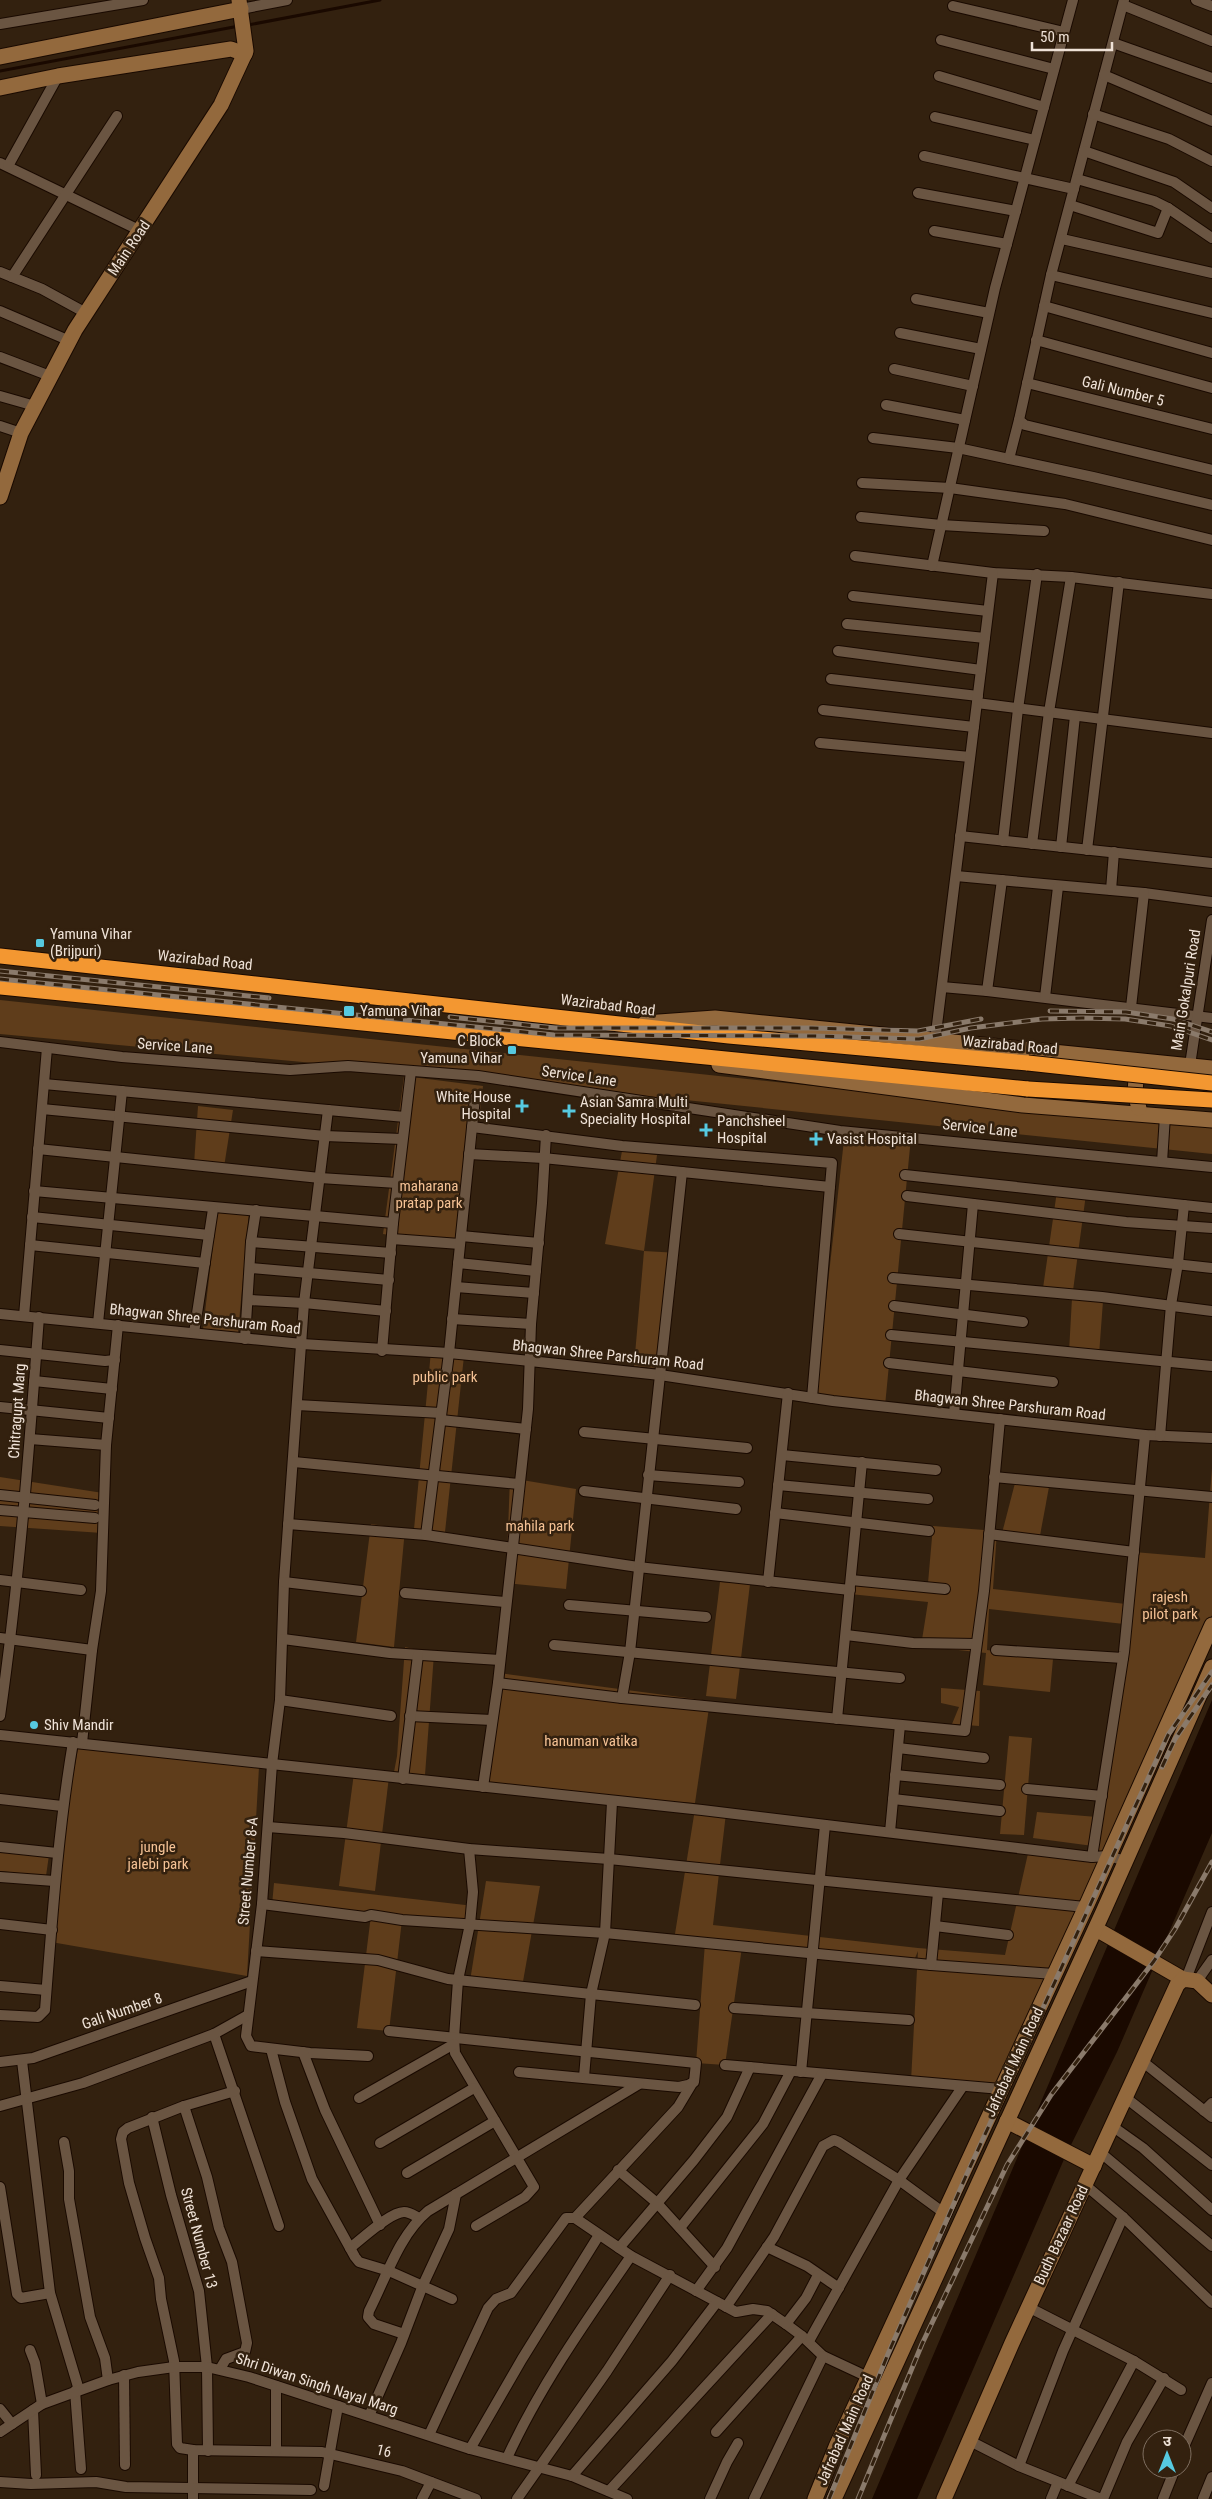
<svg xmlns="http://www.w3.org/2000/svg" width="1212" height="2499" font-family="'Roboto Condensed','Noto Sans Devanagari',sans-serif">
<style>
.green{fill:#5f3d1b}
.water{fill:#1a0900}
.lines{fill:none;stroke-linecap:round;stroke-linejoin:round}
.stream{stroke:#1a0900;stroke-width:3}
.street-casing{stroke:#1a0a00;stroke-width:12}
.secondary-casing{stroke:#1a0a00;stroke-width:17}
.highway-casing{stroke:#1a0a00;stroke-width:17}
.street{stroke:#6a5542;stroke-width:10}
.secondary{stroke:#93693d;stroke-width:15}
.highway{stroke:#f39731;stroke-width:15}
.rail-casing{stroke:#8a7a6b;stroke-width:5}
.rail{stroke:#33210f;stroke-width:3;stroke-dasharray:9;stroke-linecap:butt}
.highway-bridge-casing{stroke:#1a0a00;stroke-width:17;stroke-linecap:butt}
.highway-bridge{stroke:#f39731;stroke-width:15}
.poi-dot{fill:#56c9e0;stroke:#33210f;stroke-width:2}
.labels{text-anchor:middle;stroke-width:5;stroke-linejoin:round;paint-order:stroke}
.street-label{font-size:15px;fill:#efe2d7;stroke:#33210f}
.poi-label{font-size:15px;fill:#efe2d7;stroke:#33210f;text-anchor:start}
.park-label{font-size:15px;fill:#f5c295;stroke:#33210f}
</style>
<rect width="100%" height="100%" fill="#33210f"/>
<g class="green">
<polygon points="0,1000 1212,1128 1212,1154 421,1073 0,1034"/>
<polygon points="404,1076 483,1086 464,1247 383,1234"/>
<polygon points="198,1106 233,1110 224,1167 194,1164"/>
<polygon points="845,1131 911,1137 885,1406 815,1399"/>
<polygon points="622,1151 657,1155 644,1251 679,1253 666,1369 634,1366 644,1251 605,1244"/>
<polygon points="1057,1191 1086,1194 1072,1298 1103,1301 1099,1355 1069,1352 1072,1298 1042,1295"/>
<polygon points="217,1211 249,1212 238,1333 203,1329"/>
<polygon points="431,1351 464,1356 445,1532 414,1529"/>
<polygon points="1212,1468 1212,1615 1108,1856 1100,1857 1001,2089 911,2081 918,1951 913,1963 742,1947 725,2065 696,2063 705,1943 674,1940 695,1809 726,1813 713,1925 918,1948 1005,1955 1029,1849 1092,1855 1093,1846 1033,1838 1037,1812 1097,1817 1124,1624 989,1609 987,1650 1053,1659 1050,1692 983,1685 986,1653 921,1646 928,1602 850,1594 855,1578 928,1583 933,1526 997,1531 993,1589 1126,1604 1134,1552 1205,1558"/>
<polygon points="0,1477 103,1493 102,1533 0,1526"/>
<polygon points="510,1478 576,1489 566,1589 506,1583"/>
<polygon points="1015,1483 1049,1487 1039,1541 1001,1537"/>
<polygon points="371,1524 405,1529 394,1647 356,1642"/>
<polygon points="720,1582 750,1584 736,1699 706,1696"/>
<polygon points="405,1647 434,1654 425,1775 394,1772 397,1756"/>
<polygon points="499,1673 710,1701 695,1803 592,1797 488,1783"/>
<polygon points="941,1688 980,1691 979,1726 952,1724 959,1707 941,1703"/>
<polygon points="1009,1736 1032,1738 1024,1835 1000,1834"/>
<polygon points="78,1748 259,1767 247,1976 51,1942 57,1931 58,1864"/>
<polygon points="354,1773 389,1777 375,1891 339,1886"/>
<polygon points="0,1849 49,1855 46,1876 0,1871"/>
<polygon points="486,1881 540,1886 522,1987 470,1981"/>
<polygon points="274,1883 474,1906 470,1924 402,1920 389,2031 357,2028 371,1915 272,1905"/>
</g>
<polygon class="water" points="1212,1700 1212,1833 1117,2052 1065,2157 917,2499 872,2499"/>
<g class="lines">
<g class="stream">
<polyline points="248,25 380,0"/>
<polyline points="0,71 239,26"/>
</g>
<g class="street-casing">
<g id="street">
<polyline points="1124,0 1051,275 1019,420 1025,425 1212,470"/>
<polyline points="1196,0 1212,6"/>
<polyline points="1123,5 1212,41"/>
<polyline points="953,6 1064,32"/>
<polyline points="241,9 287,0"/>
<polyline points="0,24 143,0"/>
<polyline points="941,40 1054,69"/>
<polyline points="1113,43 1212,78"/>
<polyline points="1104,75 1212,121"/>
<polyline points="939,76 1044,107"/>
<polyline points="1093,114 1169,139 1212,161"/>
<polyline points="935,117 1035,140"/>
<polyline points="1084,151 1174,182 1212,208"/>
<polyline points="924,156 1074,189"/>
<polyline points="0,163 141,231"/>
<polyline points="8,166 58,76"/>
<polyline points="1077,179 1154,201 1168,208 1212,238"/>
<polyline points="918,193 1016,211"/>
<polyline points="1070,205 1158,233 1168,208"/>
<polyline points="934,231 1007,244"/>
<polyline points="1062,239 1212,273"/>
<polyline points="0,272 42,289 86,313"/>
<polyline points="1051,275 1212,313"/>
<polyline points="12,277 117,116"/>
<polyline points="916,299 989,313"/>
<polyline points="1044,306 1212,353"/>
<polyline points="0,311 70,341"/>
<polyline points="900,333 981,349"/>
<polyline points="1036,340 1212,388"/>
<polyline points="0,357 50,376"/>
<polyline points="894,369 973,386"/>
<polyline points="1027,383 1212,429"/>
<polyline points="0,396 35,406"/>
<polyline points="886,405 965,420"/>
<polyline points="0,426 21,433"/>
<polyline points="873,438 958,448 1093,477 1212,505"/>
<polyline points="1009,459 1019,420"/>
<polyline points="862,483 950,488 1065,504 1212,540"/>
<polyline points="861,517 941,525 1044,531"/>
<polyline points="855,556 993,573 1071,577 1212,594"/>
<polyline points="932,566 995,288 1073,0"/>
<polyline points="853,596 988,611"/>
<polyline points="847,624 985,638"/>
<polyline points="838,651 981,670"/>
<polyline points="831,679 978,696"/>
<polyline points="977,703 1212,733"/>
<polyline points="823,710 974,727"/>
<polyline points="820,743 970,757"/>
<polyline points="960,836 1212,863"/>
<polyline points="1003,841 1018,709 1037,574"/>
<polyline points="1032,844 1049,712 1071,577"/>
<polyline points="1061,847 1075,716"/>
<polyline points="1087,850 1119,582"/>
<polyline points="956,876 1144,893 1212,902"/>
<polyline points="1111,890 1114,852"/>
<polyline points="942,987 987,991 1212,1018"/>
<polyline points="987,991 1002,880"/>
<polyline points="1045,997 1058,887"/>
<polyline points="1131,1007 1144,893"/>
<polyline points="935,1041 993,573"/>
<polyline points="0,1042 122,1057 290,1070 348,1066 478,1076 840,1131 1212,1167"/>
<polyline points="1190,1065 1212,920"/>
<polyline points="44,1084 405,1117"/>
<polyline points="42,1109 325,1136 402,1139"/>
<polyline points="328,1110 304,1303 284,1582 280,1700 272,1764 262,1904 246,2036 251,2046 310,2053 368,2056"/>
<polyline points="472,1127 622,1146 832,1163 812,1398"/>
<polyline points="38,1149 320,1178 397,1183"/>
<polyline points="469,1154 543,1158 830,1187"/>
<polyline points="1162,1162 1165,1116"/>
<polyline points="905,1175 1212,1208"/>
<polyline points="34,1191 393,1223"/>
<polyline points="907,1196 1126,1222 1212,1228"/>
<polyline points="32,1217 209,1235"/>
<polyline points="899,1234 1212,1268"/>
<polyline points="461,1236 539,1243"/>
<polyline points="392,1239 460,1244"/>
<polyline points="251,1242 391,1253"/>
<polyline points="30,1245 205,1263"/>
<polyline points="458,1263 536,1271"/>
<polyline points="251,1268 389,1280"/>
<polyline points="893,1278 1102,1297 1212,1311"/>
<polyline points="456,1287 534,1293"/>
<polyline points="249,1300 304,1303 386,1311"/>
<polyline points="894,1306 1023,1322"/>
<polyline points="0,1314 302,1344 449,1353 530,1361 660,1375 833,1401 1145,1435 1212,1438"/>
<polyline points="24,1316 47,1048"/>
<polyline points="452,1319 531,1324"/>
<polyline points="98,1323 122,1091"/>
<polyline points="194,1333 213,1209"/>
<polyline points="891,1335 1212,1366"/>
<polyline points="245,1339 251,1242 256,1210"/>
<polyline points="0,1350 105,1361 115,1360"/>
<polyline points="382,1351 393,1223 411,1071"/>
<polyline points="889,1363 1053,1382"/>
<polyline points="34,1381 112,1389"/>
<polyline points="297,1405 441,1413"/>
<polyline points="0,1407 109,1418"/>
<polyline points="954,1414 973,1204"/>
<polyline points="441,1420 526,1429"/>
<polyline points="584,1432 747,1448"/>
<polyline points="1160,1436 1171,1305 1178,1263 1184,1205"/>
<polyline points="30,1439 106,1445"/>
<polyline points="782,1455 936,1470"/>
<polyline points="294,1462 519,1484"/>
<polyline points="648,1475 739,1482"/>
<polyline points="994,1477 1212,1497"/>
<polyline points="778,1485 928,1499"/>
<polyline points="584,1491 736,1509"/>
<polyline points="0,1495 95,1505"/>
<polyline points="0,1510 95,1518"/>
<polyline points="775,1513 929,1531"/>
<polyline points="288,1524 426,1535 638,1567 850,1590"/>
<polyline points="989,1534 1134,1552"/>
<polyline points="426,1535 449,1353 475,1098"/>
<polyline points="0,1580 81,1590"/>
<polyline points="851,1580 945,1589"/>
<polyline points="284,1582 361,1591"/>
<polyline points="768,1582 788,1393"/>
<polyline points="405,1593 505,1602"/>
<polyline points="569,1605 706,1617"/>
<polyline points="846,1635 913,1643 976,1644"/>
<polyline points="0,1638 92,1650"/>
<polyline points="283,1639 390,1653 500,1660"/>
<polyline points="554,1645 900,1678"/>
<polyline points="996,1650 1123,1658"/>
<polyline points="498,1683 622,1698 965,1731 984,1591 1000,1419"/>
<polyline points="622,1698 630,1652 682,1172"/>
<polyline points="280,1700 391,1716"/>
<path d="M0,1716C19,1584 29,1451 39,1317"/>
<polyline points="410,1716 492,1720"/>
<polyline points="837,1719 862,1462"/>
<polyline points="0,1735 702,1810 1092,1857 1108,1856 1126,1861"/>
<polyline points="82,1743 92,1650 101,1591 106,1445 118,1325"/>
<polyline points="898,1748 984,1758"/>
<polyline points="895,1775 1000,1785"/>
<polyline points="403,1779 418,1655"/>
<polyline points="483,1787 498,1683 528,1409 531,1324 542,1203 546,1135"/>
<polyline points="1027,1789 1102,1796"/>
<polyline points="0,1799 62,1806"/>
<polyline points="893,1799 1000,1811"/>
<polyline points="268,1827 344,1833 469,1849 609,1859 1085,1907"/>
<polyline points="890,1832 900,1725"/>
<polyline points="0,1847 57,1853"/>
<polyline points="469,1849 473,1892 470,1924 458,1980 454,2038 455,2053 534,2187 525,2197 476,2226"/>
<polyline points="1092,1857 1124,1652 1145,1435"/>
<polyline points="0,1877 54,1881"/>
<polyline points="262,1904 365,1917 371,1915 402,1920 605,1933 931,1965 1054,1974"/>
<polyline points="0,1924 52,1930"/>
<polyline points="935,1926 1008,1935"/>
<polyline points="256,1951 378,1960 448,1979 695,2005"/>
<polyline points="931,1965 938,1893"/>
<polyline points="1186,1979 1212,1912"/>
<polyline points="1197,1981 1212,1960"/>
<polyline points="0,1986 46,1990"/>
<polyline points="734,2008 909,2020"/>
<path d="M0,2015L38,2017L45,2010C52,1920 58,1831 73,1742"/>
<polyline points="389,2031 696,2063 694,2082 688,2085 679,2087 519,2072"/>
<polyline points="214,2034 279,2226"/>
<polyline points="271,2049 285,2102 312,2179 355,2257 359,2262 389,2271 452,2299"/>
<polyline points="303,2052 325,2110 380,2225"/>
<polyline points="22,2061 50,2293 79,2390"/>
<polyline points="1142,2061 1212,2117"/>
<polyline points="0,2062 33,2058 252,1981"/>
<polyline points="725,2065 1001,2089"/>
<polyline points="801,2072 825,1825"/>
<polyline points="584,2077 591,1994 605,1933 612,1802"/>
<polyline points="235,2091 184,2106 128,2128 123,2132 121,2139 129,2183 145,2238 159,2278 161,2299 174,2361 177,2444 180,2448 193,2450 322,2452 402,2471 476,2499"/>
<polyline points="359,2098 454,2044"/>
<polyline points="1126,2098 1212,2165"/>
<polyline points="0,2106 83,2083 214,2034 248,2015"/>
<polyline points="184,2106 207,2177 219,2228 232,2262 247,2343 245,2352 226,2359 220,2369"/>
<polyline points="1204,2111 1212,2103"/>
<polyline points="152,2117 171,2195 199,2291 207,2367 208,2451"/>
<polyline points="1112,2126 1143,2148 1212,2210"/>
<polyline points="64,2142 69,2171 69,2199 90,2317 105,2358 108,2380"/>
<polyline points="380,2143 474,2088"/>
<polyline points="1101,2153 1212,2246"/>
<polyline points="618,2170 657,2203 715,2267"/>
<polyline points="407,2173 495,2121"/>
<polyline points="1084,2184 1123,2217 1212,2303"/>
<polyline points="0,2187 17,2294 21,2298 50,2293"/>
<polyline points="575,2218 678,2107 693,2082"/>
<polyline points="680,2228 763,2124 791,2071"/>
<polyline points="767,2247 807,2266 839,2288"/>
<path d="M350,2248C362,2239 390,2212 404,2212C410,2212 415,2216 419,2218"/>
<polyline points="619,2248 694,2160 727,2117 750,2067"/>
<polyline points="696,2291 727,2248 822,2074"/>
<polyline points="726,2307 774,2237 823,2146 834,2140 839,2142 899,2180 944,2213"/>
<polyline points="1028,2307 1134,2361 1181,2390"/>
<polyline points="786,2324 802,2336 823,2356 868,2377"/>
<path d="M404,2334L374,2324L368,2317L369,2311C386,2278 399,2235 428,2211L639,2084"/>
<polyline points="809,2341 899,2180 963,2086"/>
<polyline points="30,2350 35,2363 42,2404"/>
<polyline points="124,2375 125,2465"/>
<polyline points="75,2391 81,2469"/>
<polyline points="0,2409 12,2424"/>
<polyline points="33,2410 36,2475"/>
<polyline points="369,2416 401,2343 423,2285 449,2229 456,2194"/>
<polyline points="0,2432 42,2404 108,2380 138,2372 174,2367 207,2367 249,2377 470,2449 572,2476 627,2499"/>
<polyline points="716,2432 802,2336"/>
<polyline points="429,2435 488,2308 496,2299 511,2293 566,2218 575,2218 631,2256 736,2312 753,2309 767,2311 786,2324 806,2298 818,2275"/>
<polyline points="970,2441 1019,2466 1101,2499"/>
<polyline points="470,2449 522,2359 599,2235"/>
<polyline points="193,2450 193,2499"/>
<polyline points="276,2451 276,2386"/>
<polyline points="1182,2451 1212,2383"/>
<path d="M507,2458C540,2386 586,2321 631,2256"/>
<polyline points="1019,2466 1063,2351 1123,2217"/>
<polyline points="572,2476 672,2361 717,2302"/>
<polyline points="0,2482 31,2484 96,2482 126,2487 311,2490"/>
<polyline points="324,2486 338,2406"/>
<polyline points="1068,2486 1134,2361"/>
<polyline points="609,2491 772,2314"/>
<polyline points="422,2499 431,2482"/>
<polyline points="517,2499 607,2371 670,2275"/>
<polyline points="710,2499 727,2462 738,2443"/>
<polyline points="754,2499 823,2356"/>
<polyline points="1051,2499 1058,2482"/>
<polyline points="1103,2499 1127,2442 1164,2378"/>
<polyline points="1163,2499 1175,2469"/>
<polyline points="1203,2499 1212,2477"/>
</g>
</g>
<g class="secondary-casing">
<g id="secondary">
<polyline points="0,57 241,9"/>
<polyline points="0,88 58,76 231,49 245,54"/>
<polyline points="0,497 21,433 75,330 221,105 246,51 239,0"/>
<polyline points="645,1023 715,1018 1212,1068"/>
<polyline points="719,1065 1023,1105 1212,1120"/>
<path d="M1139,1108C1134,1093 1133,1076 1145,1065"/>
<polyline points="1096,1929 1183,1979"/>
<polyline points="1007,2121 1094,2166"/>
<polyline points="815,2499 836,2447 1089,1900 1212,1625"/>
<polyline points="834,2499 1103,1912 1212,1667"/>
<polyline points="944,2499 1012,2343 1177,1985 1183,1979 1197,1981 1212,1995"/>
</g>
</g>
<g class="highway-casing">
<g id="highway">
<polyline points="0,956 729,1036 1028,1063"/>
<polyline points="0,987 1028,1089"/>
</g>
</g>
<use href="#street" class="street"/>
<use href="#secondary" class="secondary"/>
<use href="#highway" class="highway"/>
<g class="rail-casing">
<g id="rail">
<polyline points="0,971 269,998"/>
<polyline points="0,979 554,1035 812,1036 919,1039 971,1028 1042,1019 1082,1018 1125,1019 1171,1026 1212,1040"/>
<polyline points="1050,1011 1126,1012 1173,1019 1212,1032"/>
<polyline points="450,1017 555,1028 812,1028 918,1031 981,1019"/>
<polyline points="1162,1767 1175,1739 1212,1685"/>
<polyline points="829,2499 888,2354 966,2176 1168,1735 1212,1672"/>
<polyline points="858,2499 922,2344 1007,2165 1051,2095 1154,1961 1175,1929 1212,1862"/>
</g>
</g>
<use href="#rail" class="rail"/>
<g class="highway-bridge-casing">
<g id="highway-bridge">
<polyline points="1028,1063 1212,1083"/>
<polyline points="1028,1089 1212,1100"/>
</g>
</g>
<use href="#highway-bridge" class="highway-bridge"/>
</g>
<g class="poi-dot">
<rect x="35" y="938" width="10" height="10" rx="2.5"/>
<rect x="343" y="1005" width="12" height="12" rx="2.5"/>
<rect x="507" y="1045" width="10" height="10" rx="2.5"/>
<path d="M519.5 1098.5h5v5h5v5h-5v5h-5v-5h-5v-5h5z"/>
<path d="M566.5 1103.5h5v5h5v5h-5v5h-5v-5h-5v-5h5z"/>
<path d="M703.5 1122.5h5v5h5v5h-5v5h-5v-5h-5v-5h5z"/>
<path d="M813.5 1131.5h5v5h5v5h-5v5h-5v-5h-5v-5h5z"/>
<circle cx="34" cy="1725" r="5"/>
</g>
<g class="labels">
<g class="street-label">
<text transform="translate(129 248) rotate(-56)" y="5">Main Road</text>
<text transform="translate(1123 391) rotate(14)" y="5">Gali Number 5</text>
<text transform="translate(205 960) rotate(6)" y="5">Wazirabad Road</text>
<text transform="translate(1186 990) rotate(-81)" y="5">Main Gokalpuri Road</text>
<text transform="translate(608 1005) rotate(7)" y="5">Wazirabad Road</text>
<text transform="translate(1010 1045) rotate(5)" y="5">Wazirabad Road</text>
<text transform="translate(175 1046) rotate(4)" y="5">Service Lane</text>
<text transform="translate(579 1076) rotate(8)" y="5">Service Lane</text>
<text transform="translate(980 1128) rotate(6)" y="5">Service Lane</text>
<text transform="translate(205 1319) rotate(6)" y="5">Bhagwan Shree Parshuram Road</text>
<text transform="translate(608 1355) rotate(6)" y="5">Bhagwan Shree Parshuram Road</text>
<text transform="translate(1010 1405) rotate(6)" y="5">Bhagwan Shree Parshuram Road</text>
<text transform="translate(17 1411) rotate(-86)" y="5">Chitragupt Marg</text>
<text transform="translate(248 1871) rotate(-85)" y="5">Street Number 8-A</text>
<text transform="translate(122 2011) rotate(-19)" y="5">Gali Number 8</text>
<text transform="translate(1014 2062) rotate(-65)" y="5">Jafrabad Main Road</text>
<text transform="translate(1061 2235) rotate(-65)" y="5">Budh Bazaar Road</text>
<text transform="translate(199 2238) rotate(75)" y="5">Street Number 13</text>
<text transform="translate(317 2384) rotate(18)" y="5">Shri Diwan Singh Nayal Marg</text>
<text transform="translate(845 2430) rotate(-66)" y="5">Jafrabad Main Road</text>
<text transform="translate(384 2451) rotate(14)" y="5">16</text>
</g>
<g class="poi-label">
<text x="50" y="939">Yamuna Vihar<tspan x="50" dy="17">(Brijpuri)</tspan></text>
<text x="360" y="1016">Yamuna Vihar</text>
<text x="502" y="1046" text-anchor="end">C Block<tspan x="502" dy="17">Yamuna Vihar</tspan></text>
<text x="511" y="1102" text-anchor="end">White House<tspan x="511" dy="17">Hospital</tspan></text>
<text x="580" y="1107">Asian Samra Multi<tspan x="580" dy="17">Speciality Hospital</tspan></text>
<text x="717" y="1126">Panchsheel<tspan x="717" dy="17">Hospital</tspan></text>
<text x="827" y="1144">Vasist Hospital</text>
<text x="44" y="1730">Shiv Mandir</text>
</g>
<g class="park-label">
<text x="429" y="1191">maharana<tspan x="429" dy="17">pratap park</tspan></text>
<text x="445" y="1382">public park</text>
<text x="540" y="1531">mahila park</text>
<text x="1170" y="1602">rajesh<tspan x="1170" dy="17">pilot park</tspan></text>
<text x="591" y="1746">hanuman vatika</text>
<text x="158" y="1852">jungle<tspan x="158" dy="17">jalebi park</tspan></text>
</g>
</g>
<g transform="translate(1167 2454)"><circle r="24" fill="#33210f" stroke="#7e6e5f"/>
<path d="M0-4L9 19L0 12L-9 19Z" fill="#56c9e0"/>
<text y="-8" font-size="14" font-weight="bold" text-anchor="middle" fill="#efe2d7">उ</text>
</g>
<path d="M1032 42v8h80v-8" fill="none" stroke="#efe2d7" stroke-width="2.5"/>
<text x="1040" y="42" font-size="15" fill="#efe2d7" stroke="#33210f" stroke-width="4" paint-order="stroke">50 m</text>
</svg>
